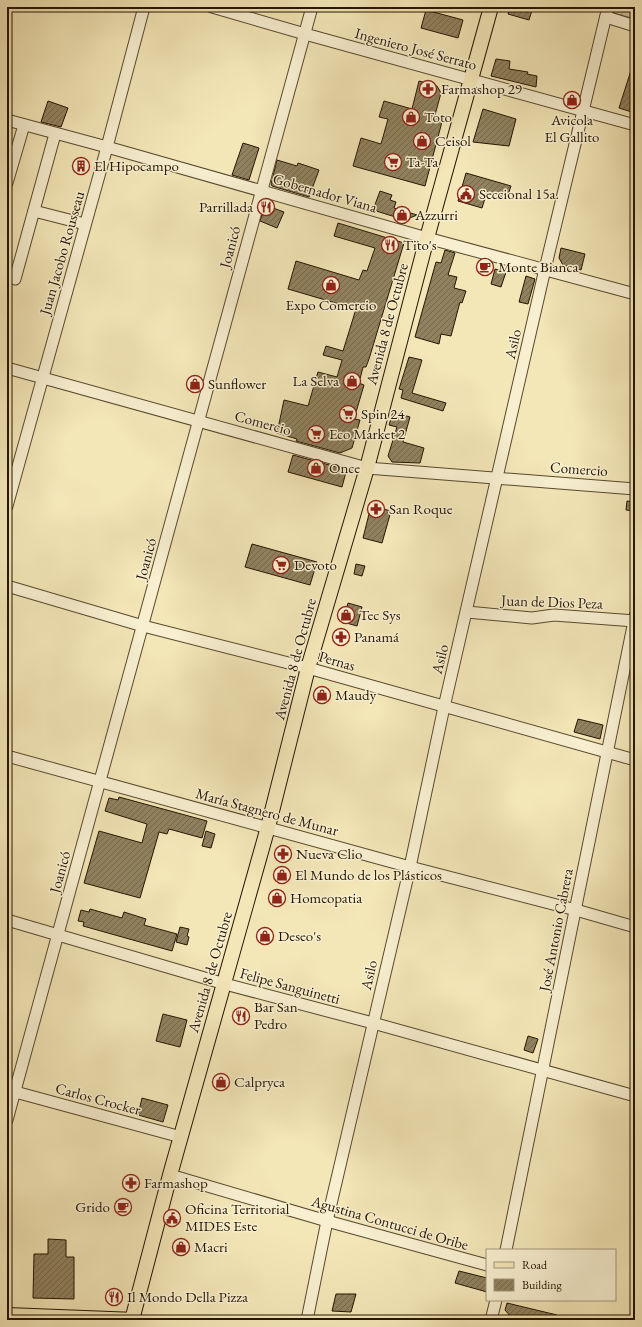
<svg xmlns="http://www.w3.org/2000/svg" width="642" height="1327" font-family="'EB Garamond',serif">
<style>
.park{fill:url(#park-dots);stroke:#7a6c4c}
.building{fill:url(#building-hatch);stroke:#251500}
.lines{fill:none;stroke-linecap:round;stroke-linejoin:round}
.minor-casing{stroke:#58492e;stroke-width:13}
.major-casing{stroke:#251500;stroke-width:16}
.minor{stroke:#f7efd0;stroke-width:11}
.major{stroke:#f3e6b7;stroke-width:14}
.labels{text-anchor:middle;stroke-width:3;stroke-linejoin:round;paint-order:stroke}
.street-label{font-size:15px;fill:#251500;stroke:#f7efd0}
.poi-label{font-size:15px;fill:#251500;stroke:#f7efd0;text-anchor:start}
</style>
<defs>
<pattern id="park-dots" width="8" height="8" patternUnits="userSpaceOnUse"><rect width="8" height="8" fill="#d0c298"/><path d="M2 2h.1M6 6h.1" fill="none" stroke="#b2a681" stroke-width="1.8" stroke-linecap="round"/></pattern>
<pattern id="building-hatch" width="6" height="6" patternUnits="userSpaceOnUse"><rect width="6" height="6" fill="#90825f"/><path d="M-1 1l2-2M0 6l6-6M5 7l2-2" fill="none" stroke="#75694c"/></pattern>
</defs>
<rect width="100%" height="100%" fill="#f3e6b7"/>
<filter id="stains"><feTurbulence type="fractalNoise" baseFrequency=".005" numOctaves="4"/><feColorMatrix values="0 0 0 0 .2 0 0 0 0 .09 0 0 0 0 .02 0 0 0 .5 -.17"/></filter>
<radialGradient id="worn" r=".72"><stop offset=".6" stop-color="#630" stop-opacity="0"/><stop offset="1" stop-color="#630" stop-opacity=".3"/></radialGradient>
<polygon class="park" points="616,7 635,7 635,19 614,13"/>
<g class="building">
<polygon points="510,7 533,7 529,20 508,14"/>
<polygon points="426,10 463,20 458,38 421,28"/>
<polygon points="496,59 510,61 509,69 528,72 527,74 537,76 536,87 491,76"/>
<polygon points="633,64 635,64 635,113 619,108"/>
<polygon points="419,81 437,86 441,93 435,115 443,118 425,186 353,166 361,138 381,144 388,119 379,117 384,101 412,109"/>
<polygon points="48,101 68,108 61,127 41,122"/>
<polygon points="483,109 516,119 509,146 473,142"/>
<polygon points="243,143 259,148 249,180 232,175"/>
<polygon points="277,160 297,166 298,163 319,170 309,197 272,186 271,184"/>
<polygon points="466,173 511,186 507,198 487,192 482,208 458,201"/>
<polygon points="380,191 392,195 390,200 396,202 394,208 417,215 405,220 373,210"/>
<polygon points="265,205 284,212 277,228 260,221"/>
<polygon points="338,223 404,243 369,359 366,367 363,367 359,383 364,385 354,419 360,420 352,448 340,453 296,441 297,439 277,433 284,400 308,406 318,372 337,377 342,360 323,355 326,346 343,351 356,309 288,289 296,261 359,280 363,270 367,271 375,248 334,236"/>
<polygon points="561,248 585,254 581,270 563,265 559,258"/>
<polygon points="445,250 455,253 448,275 457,277 454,288 466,291 462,303 460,302 451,336 441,334 439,344 415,337 436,262 441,263"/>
<polygon points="495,269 506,272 501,287 491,284"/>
<polygon points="526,276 535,279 528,304 519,302"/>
<polygon points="409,357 422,360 412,393 446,403 443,411 401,398 403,390 399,389"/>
<polygon points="393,412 410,417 403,442 424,448 420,463 392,462 388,456 397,427 389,425"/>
<polygon points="293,455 344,469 346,472 342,487 288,472"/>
<polygon points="627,501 635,502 635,511 626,510"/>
<polygon points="371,506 391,511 382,543 363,538"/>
<polygon points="252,544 317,562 310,585 245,567"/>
<polygon points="356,564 365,566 362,576 354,574"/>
<polygon points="348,603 362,607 357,626 343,622"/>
<polygon points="578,719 603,725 600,739 574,732"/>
<polygon points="119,797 207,821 202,838 169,829 167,834 159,832 140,898 84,883 99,831 142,843 147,824 105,811 109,798 118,800"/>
<polygon points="206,831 215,834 211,848 202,846"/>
<polygon points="90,909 122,918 124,912 146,919 144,925 177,934 172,951 83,926 84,922 78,921 81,910 89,912"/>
<polygon points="180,927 189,929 187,936 189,937 187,945 176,942"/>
<polygon points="163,1014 187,1020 180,1047 156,1041"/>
<polygon points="528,1036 538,1039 533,1053 524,1050"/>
<polygon points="142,1098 168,1105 163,1122 138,1115"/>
<polygon points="48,1239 66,1240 66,1257 74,1257 74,1299 33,1298 34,1254 48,1254"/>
<polygon points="459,1271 487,1278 487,1292 455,1283"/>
<polygon points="336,1294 356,1294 351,1312 332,1311"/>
<polygon points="507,1303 557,1315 556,1319 512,1318 505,1310"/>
</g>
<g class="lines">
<g class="minor-casing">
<g id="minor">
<polyline points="212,7 305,34 635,125"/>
<polyline points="606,17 635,26"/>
<polyline points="7,120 107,147 427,238 635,294"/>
<polyline points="7,183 24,125"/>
<polyline points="34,211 85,224"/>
<polyline points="15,279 55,134"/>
<polyline points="7,368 367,468 635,489"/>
<polyline points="7,506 107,147 144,7"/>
<polyline points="7,586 143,626 308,668 635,760"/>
<polyline points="467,612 532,618 554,615 635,621"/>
<polyline points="7,756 410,867 576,910 635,927"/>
<polyline points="7,920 225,984 373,1023 635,1096"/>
<polyline points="8,1090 181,1137"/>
<polyline points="7,1120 312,7"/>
<polyline points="170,1175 327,1221 487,1265"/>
<polyline points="506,1250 635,616"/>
<polyline points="307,1320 327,1221 410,867 444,707 545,269 608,7"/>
<polyline points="491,1320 496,1300"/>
</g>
</g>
<g class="major-casing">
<g id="major">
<polyline points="7,1315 136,1320"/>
<polyline points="132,1320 170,1175 268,827 308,668 367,468 427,238 491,7"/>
</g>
</g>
<use href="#minor" class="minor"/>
<use href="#major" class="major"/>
</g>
<defs>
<g id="pharmacy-ring" transform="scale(0.9)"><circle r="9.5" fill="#f7efd0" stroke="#8f2418" stroke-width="1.5"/><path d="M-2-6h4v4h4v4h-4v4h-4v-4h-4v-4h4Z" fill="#8f2418"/></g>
<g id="shop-ring" transform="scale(0.9)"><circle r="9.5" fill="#f7efd0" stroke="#8f2418" stroke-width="1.5"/><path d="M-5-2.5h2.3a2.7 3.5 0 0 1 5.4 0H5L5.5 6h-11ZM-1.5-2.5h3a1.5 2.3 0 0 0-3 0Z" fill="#8f2418"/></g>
<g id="supermarket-ring" transform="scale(0.9)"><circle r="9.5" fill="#f7efd0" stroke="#8f2418" stroke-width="1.5"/><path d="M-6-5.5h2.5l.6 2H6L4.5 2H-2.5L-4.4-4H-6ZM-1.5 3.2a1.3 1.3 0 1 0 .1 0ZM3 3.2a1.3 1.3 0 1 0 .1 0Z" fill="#8f2418"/></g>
<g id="building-ring" transform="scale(0.9)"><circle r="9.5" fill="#f7efd0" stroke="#8f2418" stroke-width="1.5"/><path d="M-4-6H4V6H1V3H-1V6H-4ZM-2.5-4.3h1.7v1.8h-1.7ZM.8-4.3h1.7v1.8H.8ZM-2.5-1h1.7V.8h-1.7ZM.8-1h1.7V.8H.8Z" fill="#8f2418"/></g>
<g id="civic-ring" transform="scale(0.9)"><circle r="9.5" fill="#f7efd0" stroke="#8f2418" stroke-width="1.5"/><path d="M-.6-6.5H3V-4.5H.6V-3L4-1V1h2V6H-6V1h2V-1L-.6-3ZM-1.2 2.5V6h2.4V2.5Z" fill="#8f2418"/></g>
<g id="restaurant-ring" transform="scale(0.9)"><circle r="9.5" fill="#f7efd0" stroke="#8f2418" stroke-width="1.5"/><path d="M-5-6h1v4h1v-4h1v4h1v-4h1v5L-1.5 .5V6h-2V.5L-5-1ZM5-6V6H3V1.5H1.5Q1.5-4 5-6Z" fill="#8f2418"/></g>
<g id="cafe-ring" transform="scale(0.9)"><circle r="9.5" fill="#f7efd0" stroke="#8f2418" stroke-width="1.5"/><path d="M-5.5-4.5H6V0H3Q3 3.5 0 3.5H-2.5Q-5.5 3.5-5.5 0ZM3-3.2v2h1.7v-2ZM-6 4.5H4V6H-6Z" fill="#8f2418"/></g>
</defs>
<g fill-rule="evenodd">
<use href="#pharmacy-ring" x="428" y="89"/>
<use href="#shop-ring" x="572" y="100"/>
<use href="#shop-ring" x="411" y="117"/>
<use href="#shop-ring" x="422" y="141"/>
<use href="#supermarket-ring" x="393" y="162"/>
<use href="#building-ring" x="81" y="166"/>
<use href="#civic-ring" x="466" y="194"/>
<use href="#restaurant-ring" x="266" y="207"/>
<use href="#shop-ring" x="402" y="215"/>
<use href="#restaurant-ring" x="390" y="245"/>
<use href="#cafe-ring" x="485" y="267"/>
<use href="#shop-ring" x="331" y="285"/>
<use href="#shop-ring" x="352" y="381"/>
<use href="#shop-ring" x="195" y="384"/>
<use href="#supermarket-ring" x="348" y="414"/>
<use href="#supermarket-ring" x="316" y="434"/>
<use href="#shop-ring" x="316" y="468"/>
<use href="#pharmacy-ring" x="376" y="509"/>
<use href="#supermarket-ring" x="281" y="565"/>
<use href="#shop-ring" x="346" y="615"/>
<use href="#pharmacy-ring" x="341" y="637"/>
<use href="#shop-ring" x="322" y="695"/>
<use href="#pharmacy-ring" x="283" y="854"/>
<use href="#shop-ring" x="282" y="875"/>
<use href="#shop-ring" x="277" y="898"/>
<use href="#shop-ring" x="265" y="936"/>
<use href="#restaurant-ring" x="241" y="1016"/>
<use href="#shop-ring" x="221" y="1082"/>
<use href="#pharmacy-ring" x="131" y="1183"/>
<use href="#cafe-ring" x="123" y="1207"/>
<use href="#civic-ring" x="172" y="1218"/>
<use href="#shop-ring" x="181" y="1247"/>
<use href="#restaurant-ring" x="114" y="1297"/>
</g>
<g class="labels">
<g class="street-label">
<text transform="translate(416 49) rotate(15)" y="5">Ingeniero José Serrato</text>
<text transform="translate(325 193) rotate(16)" y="5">Gobernador Viana</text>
<text transform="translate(230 247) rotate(-75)" y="5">Joanicó</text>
<text transform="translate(62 253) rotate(-74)" y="5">Juan Jacobo Rousseau</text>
<text transform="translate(387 324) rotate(-75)" y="5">Avenida 8 de Octubre</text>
<text transform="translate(513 344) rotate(-77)" y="5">Asilo</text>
<text transform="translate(263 423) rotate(15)" y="5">Comercio</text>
<text transform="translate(579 469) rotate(4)" y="5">Comercio</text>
<text transform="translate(146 559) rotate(-75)" y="5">Joanicó</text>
<text transform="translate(552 602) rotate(2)" y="5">Juan de Dios Peza</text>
<text transform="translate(295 659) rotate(-75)" y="5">Avenida 8 de Octubre</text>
<text transform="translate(440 659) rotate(-76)" y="5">Asilo</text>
<text transform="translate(337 661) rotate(16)" y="5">Pernas</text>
<text transform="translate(267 812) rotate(15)" y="5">María Stagnero de Munar</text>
<text transform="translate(60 872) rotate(-75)" y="5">Joanicó</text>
<text transform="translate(556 930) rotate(-79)" y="5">José Antonio Cabrera</text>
<text transform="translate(210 972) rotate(-74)" y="5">Avenida 8 de Octubre</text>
<text transform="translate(369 975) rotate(-77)" y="5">Asilo</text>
<text transform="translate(290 986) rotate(15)" y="5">Felipe Sanguinetti</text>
<text transform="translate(98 1099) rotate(15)" y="5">Carlos Crocker</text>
<text transform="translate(390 1223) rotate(16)" y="5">Agustina Contucci de Oribe</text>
</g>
<g class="poi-label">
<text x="441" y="94">Farmashop 29</text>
<text x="424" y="122">Toto</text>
<text x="572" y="125" text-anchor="middle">Avicola<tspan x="572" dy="17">El Gallito</tspan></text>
<text x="435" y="146">Ceisol</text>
<text x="406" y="167">Ta-Ta</text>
<text x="94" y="171">El Hipocampo</text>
<text x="479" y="199">Seccional 15a.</text>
<text x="253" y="212" text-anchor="end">Parrillada</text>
<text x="415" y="220">Azzurri</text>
<text x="403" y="250">Tito's</text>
<text x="498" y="272">Monte Bianca</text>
<text x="331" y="310" text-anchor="middle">Expo Comercio</text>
<text x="339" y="386" text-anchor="end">La Selva</text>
<text x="208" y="389">Sunflower</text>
<text x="361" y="419">Spin 24</text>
<text x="329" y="439">Eco Market 2</text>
<text x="329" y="473">Once</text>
<text x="389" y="514">San Roque</text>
<text x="294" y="570">Devoto</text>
<text x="359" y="620">Tec Sys</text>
<text x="354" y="642">Panamá</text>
<text x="335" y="700">Maudy</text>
<text x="296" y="859">Nueva Clio</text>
<text x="295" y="880">El Mundo de los Plásticos</text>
<text x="290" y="903">Homeopatia</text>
<text x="278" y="941">Deseo's</text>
<text x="254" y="1012">Bar San<tspan x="254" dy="17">Pedro</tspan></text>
<text x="234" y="1087">Calpryca</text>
<text x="144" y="1188">Farmashop</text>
<text x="110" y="1212" text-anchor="end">Grido</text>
<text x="185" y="1214">Oficina Territorial<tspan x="185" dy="17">MIDES Este</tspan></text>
<text x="194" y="1252">Macri</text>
<text x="127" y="1302">Il Mondo Della Pizza</text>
</g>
</g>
<rect width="642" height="1327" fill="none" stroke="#f3e6b7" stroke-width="24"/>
<rect x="8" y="8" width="626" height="1311" fill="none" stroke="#251500" stroke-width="2"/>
<rect x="12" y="12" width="618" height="1303" fill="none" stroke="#251500"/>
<rect x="486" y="1249" width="130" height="52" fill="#f7efd0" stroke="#a3987d"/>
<rect x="494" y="1262" width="20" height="6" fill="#f3e6b7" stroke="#a3987d"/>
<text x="522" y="1269" font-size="12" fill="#251500">Road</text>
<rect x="494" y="1279" width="20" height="12" fill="url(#building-hatch)" stroke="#a3987d"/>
<text x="522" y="1289" font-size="12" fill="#251500">Building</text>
<rect width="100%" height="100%" filter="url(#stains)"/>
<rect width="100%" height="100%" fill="url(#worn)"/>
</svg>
